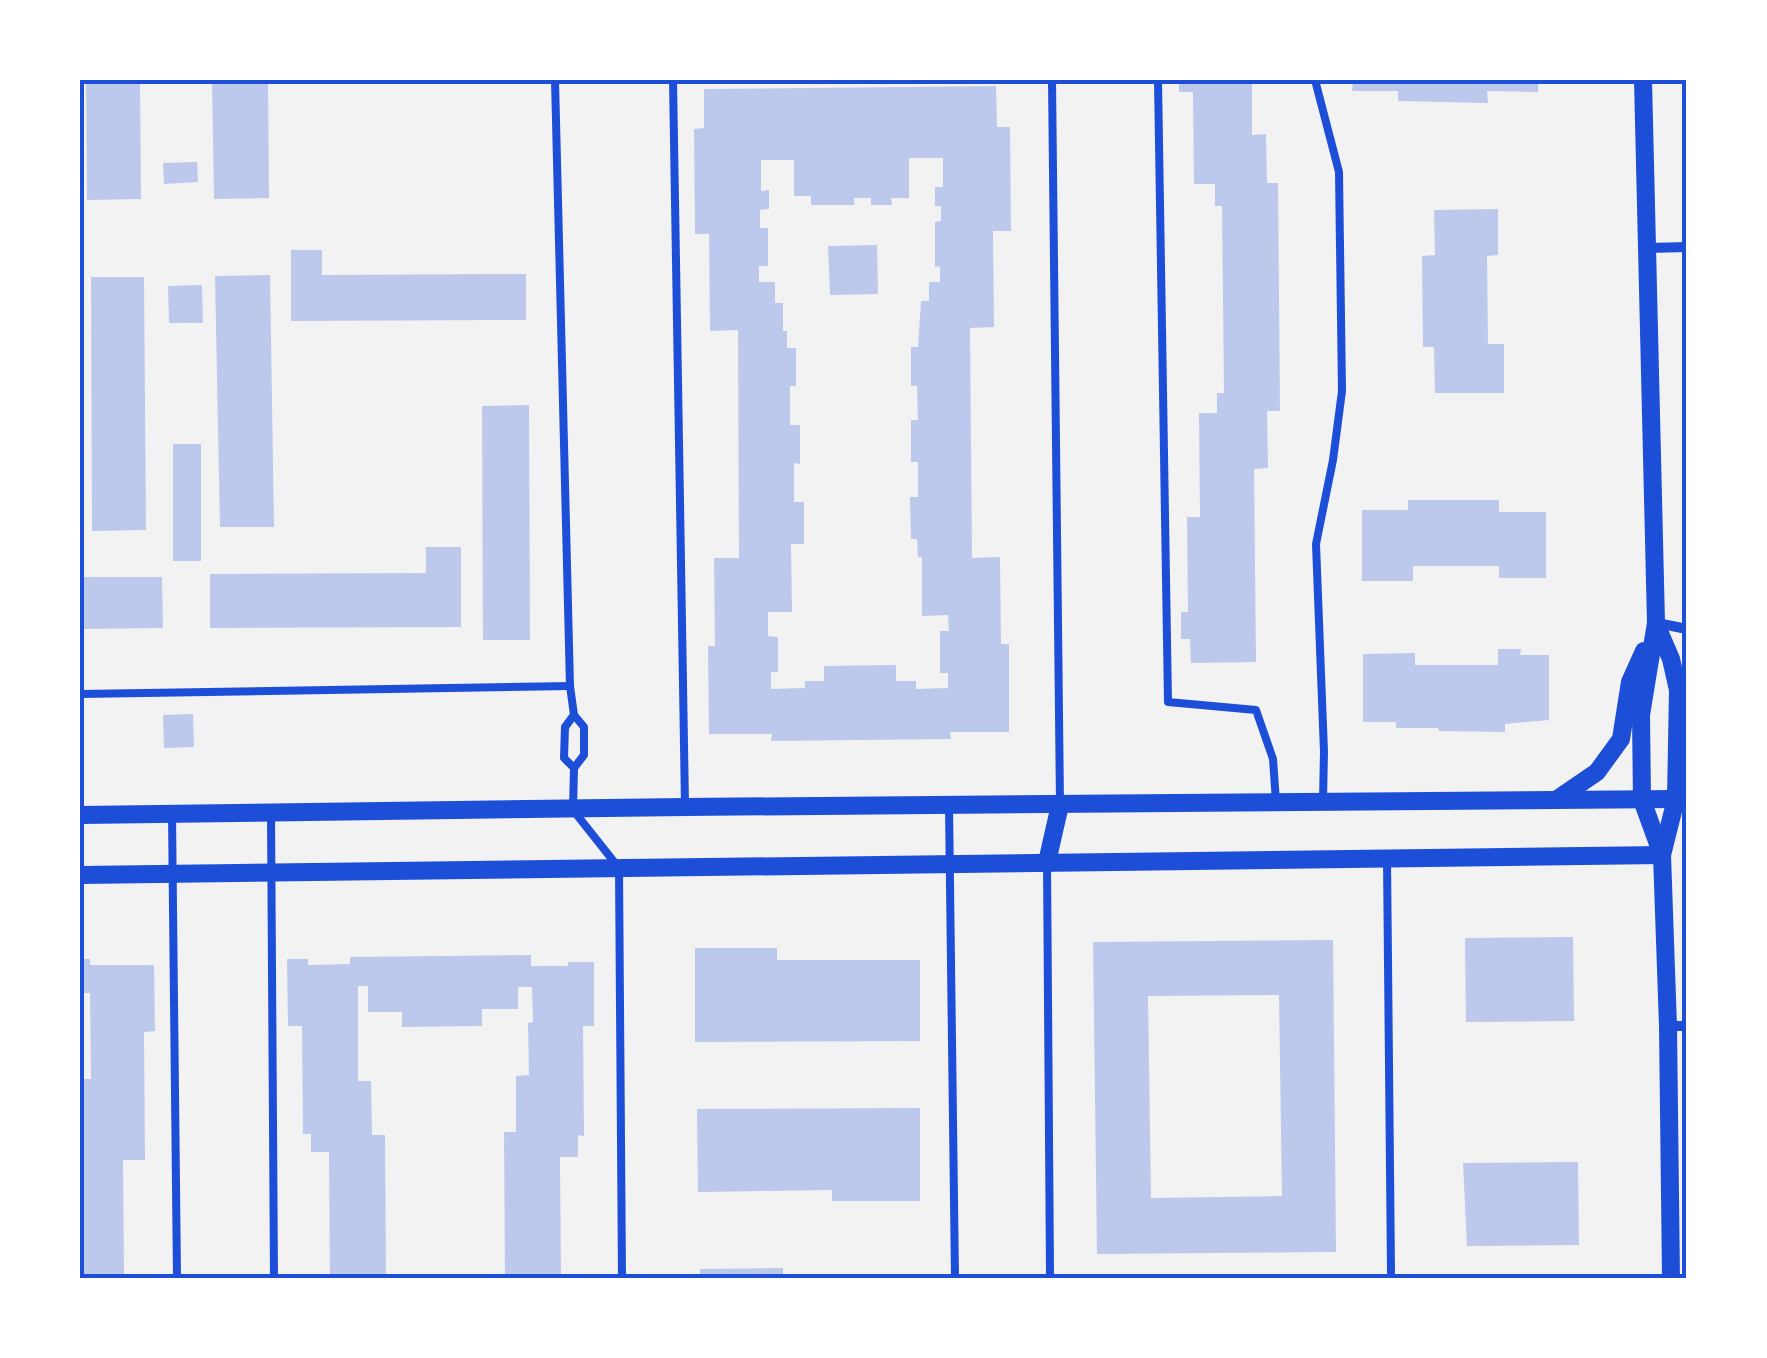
<svg xmlns="http://www.w3.org/2000/svg" width="1767" height="1358" font-family="'Nunito Sans',sans-serif">
<style>
.building{fill:#bdc9ec;fill-rule:evenodd}
.lines{fill:none;stroke-linecap:round;stroke-linejoin:round}
.service{stroke:#1d4ed8;stroke-width:8}
.minor{stroke:#1d4ed8;stroke-width:10}
.tertiary{stroke:#1d4ed8;stroke-width:18}
.neatline{fill:none;stroke:#1d4ed8;stroke-width:4}
</style>
<rect width="100%" height="100%" fill="#f2f2f2"/>
<g class="building">
<polygon points="86,80 140,80 141,199 87,200"/>
<polygon points="212,80 268,80 269,198 214,199"/>
<polygon points="1179,80 1252,80 1252,135 1266,134 1267,183 1278,183 1280,411 1267,411 1268,468 1254,469 1256,662 1191,663 1190,639 1181,639 1181,612 1188,612 1187,517 1200,517 1199,413 1217,413 1217,393 1224,393 1222,206 1215,206 1215,184 1194,184 1193,92 1179,92"/>
<polygon points="1353,80 1538,80 1538,92 1487,91 1488,103 1398,101 1398,91 1352,91"/>
<path d="M996,86L997,127H1010L1011,231H993L994,327L970,328L972,558L1000,557L1001,644H1009V732H950L951,739L771,741L772,734H709L708,646H715L714,558H739L738,330L710,331L709,234H695L694,129L704,128V89ZM909,158H943V187H935V206H941V221L935,222V267L940,266V282H929V301H921L918,347H911V386H917L918,420H911V462H918V497H910L911,539H917L918,557H922V616L948,615L949,631H940V673H948V688L916,689V681H896V665L824,666V681H805V688L771,689V672H778V637L768,636V612H792L791,544H804V502H794V463L800,464V425H790V386H796V348H787V331H783V303H775V282H759V266H768V228H760V210L769,209V190L761,191V160H794V196H811V205H854V198H871V205H892L891,198H909Z"/>
<polygon points="197,162 198,182 164,184 163,163"/>
<polygon points="1498,209 1498,255 1487,256 1488,344 1504,344 1504,393 1435,393 1434,347 1423,347 1422,256 1435,255 1434,210"/>
<polygon points="877,245 878,294 830,295 828,246"/>
<polygon points="291,250 322,250 322,275 526,274 526,320 291,321"/>
<polygon points="270,275 274,527 220,527 215,276"/>
<polygon points="91,277 144,277 146,530 92,531"/>
<polygon points="202,285 203,323 169,323 168,286"/>
<polygon points="529,405 530,640 483,640 482,406"/>
<rect x="173" y="444" width="28" height="117"/>
<polygon points="1408,500 1499,500 1499,512 1546,512 1546,578 1499,578 1499,566 1413,566 1413,581 1362,581 1362,510 1408,510"/>
<polygon points="426,547 461,547 461,627 210,628 210,574 426,573"/>
<polygon points="80,577 162,577 163,628 80,629"/>
<polygon points="1498,649 1521,649 1520,655 1549,655 1549,720 1505,724 1505,732 1439,731 1438,728 1396,728 1396,722 1363,722 1363,654 1415,653 1415,665 1498,665"/>
<polygon points="193,714 194,747 164,748 163,715"/>
<polygon points="1573,937 1574,1021 1466,1022 1465,938"/>
<path d="M1333,940L1336,1252L1097,1254L1093,942ZM1279,995L1282,1196L1151,1198L1148,996Z"/>
<polygon points="695,948 777,948 777,960 920,960 920,1041 695,1042"/>
<polygon points="531,955 531,966 568,966 568,962 594,962 594,1026 583,1026 584,1136 578,1135 578,1157 560,1157 561,1278 505,1278 504,1132 516,1132 516,1076 529,1075 528,1023 533,1022 532,987 518,987 518,1009 482,1009 482,1026 402,1027 402,1012 368,1012 368,986 358,986 358,1081 371,1081 372,1135 385,1135 386,1278 330,1278 329,1152 311,1152 311,1134 303,1134 302,1026 288,1026 287,959 308,959 308,965 350,964 350,957"/>
<polygon points="80,959 90,959 90,965 154,965 155,1031 144,1032 145,1160 123,1160 124,1278 80,1278 80,1079 91,1079 90,993 80,993"/>
<polygon points="920,1108 920,1201 832,1201 832,1190 698,1192 697,1109"/>
<polygon points="1578,1162 1579,1245 1467,1246 1463,1163"/>
<polygon points="783,1268 783,1278 700,1278 700,1269"/>
</g>
<g class="lines">
<g class="service">
<polyline points="555,80 570,686 574,715 584,727 584,755 574,768 573,810 619,868 622,1278"/>
<polyline points="673,80 685,805"/>
<polyline points="1052,80 1060,805"/>
<polyline points="1158,80 1168,702 1256,710 1273,759 1276,802"/>
<polyline points="1315,80 1339,172 1342,391 1333,460 1316,544 1324,752 1323,801"/>
<polyline points="80,694 570,686"/>
<polyline points="574,715 565,727 564,758 574,768"/>
<polyline points="949,805 955,1278"/>
<polyline points="271,813 274,1278"/>
<polyline points="172,814 177,1278"/>
<polyline points="1387,858 1391,1272"/>
<polyline points="1047,862 1050,1274"/>
</g>
<g class="minor">
<polyline points="1648,248 1687,247"/>
<polyline points="1657,623 1687,629"/>
<polyline points="1668,1026 1687,1026"/>
</g>
<g class="tertiary">
<polyline points="1643,80 1656,623 1641,715 1642,800 1662,855"/>
<polyline points="1656,624 1671,659 1678,690 1676,799 1662,855 1668,1026 1671,1278"/>
<polyline points="1559,798 1597,772 1621,739 1630,682 1644,651"/>
<polyline points="80,815 685,807 1676,799"/>
<polyline points="1047,862 1060,805"/>
<polyline points="80,875 1662,855"/>
</g>
</g>
<rect width="1767" height="1358" fill="none" stroke="#ffffff" stroke-width="165"/>
<rect x="82" y="82" width="1602" height="1194" class="neatline"/>
</svg>
